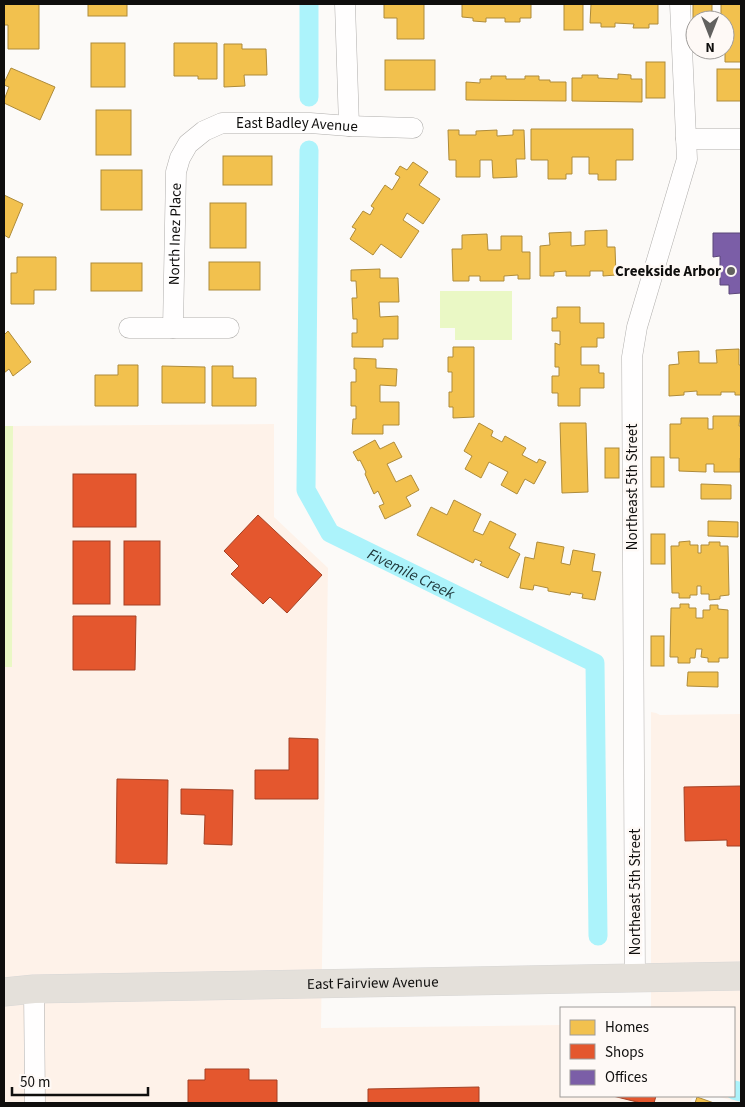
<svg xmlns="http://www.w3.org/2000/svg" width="745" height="1107" font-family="'Source Sans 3',sans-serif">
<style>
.commercial{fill:#fef2e9}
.green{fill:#eaf8c5}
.homes{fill:#f2c14e;stroke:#ae8b3a}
.shops{fill:#e4572e;stroke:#a44124}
.offices{fill:#7b5ea7;stroke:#5b4679}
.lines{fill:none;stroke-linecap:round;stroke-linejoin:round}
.canal{stroke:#acf3fb;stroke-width:19}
.street-casing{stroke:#b0aeac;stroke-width:21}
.primary-casing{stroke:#d8d7d6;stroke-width:29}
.street{stroke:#fffefe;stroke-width:20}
.primary{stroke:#e4e0da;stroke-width:28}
.poi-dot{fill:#62615f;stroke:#fef9f6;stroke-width:2}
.labels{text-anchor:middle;stroke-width:5;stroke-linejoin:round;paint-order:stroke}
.street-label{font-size:15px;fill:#0f0e0d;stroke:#fef9f6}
.poi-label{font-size:15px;font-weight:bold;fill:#0f0e0d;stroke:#fef9f6;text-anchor:end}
.water-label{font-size:16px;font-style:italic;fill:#20383b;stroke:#fef9f6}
</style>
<rect width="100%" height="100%" fill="#fcfaf8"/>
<g class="commercial">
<polygon points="274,424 274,517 328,568 321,1028 561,1025 561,1096 694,1096 690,1103 4,1103 4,667 12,667 13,426"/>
<polygon points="651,712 656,713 660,715 741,714 741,1103 716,1096 734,1096 734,1008 651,1008"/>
</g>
<g class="green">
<polygon points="440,291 512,291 512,340 455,340 455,328 440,328"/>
<polygon points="4,426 13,426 12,667 4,667"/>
</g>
<g class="homes">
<polygon points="4,4 39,4 39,49 8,49 8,25 4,25"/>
<rect x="88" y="4" width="39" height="12"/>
<polygon points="384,4 424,4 424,39 397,39 397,18 384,18"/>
<polygon points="462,4 531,4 531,18 520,18 520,22 505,22 505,18 486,18 486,22 473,21 473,18 462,17"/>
<rect x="564" y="4" width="19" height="26"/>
<polygon points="591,4 658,4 658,24 649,24 649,28 633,28 634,24 615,23 615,27 601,27 601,23 590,23"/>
<polygon points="693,4 712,4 712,20 695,20 695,29 693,29"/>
<polygon points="721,4 741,4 741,62 725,62 725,53 720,53 720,50 725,50 725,18 721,18"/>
<rect x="91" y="43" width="34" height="44"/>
<polygon points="174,43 217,43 217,79 198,79 198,76 174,76"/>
<polygon points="224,44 242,44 242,49 266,49 267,75 244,75 245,86 224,87"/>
<rect x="385" y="60" width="50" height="30"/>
<rect x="646" y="62" width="19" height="36"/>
<polygon points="11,68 55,87 40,120 4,103 4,100 9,87 4,85 4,83"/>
<rect x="717" y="69" width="24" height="32"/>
<polygon points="618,74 631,75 631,79 642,79 642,102 572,101 572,78 582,78 582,75 598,75 598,78 618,79"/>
<polygon points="491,76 506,76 506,79 525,79 525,76 539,76 539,80 550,80 550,82 566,82 566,101 466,100 466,82 480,83 480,79 491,79"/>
<rect x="96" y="110" width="35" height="45"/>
<polygon points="531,129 633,129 633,160 616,160 616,180 598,180 598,174 589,174 589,157 572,157 572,174 566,174 566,179 548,179 548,160 531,160"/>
<polygon points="448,130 459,130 459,135 476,135 476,131 497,130 497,136 513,135 513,130 524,130 525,159 516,159 517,177 493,178 492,160 480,160 480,177 456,177 456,160 449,160"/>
<rect x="223" y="156" width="49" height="29"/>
<polygon points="413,162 428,172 419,185 440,199 423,224 407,213 403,220 419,231 401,258 381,244 373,255 350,239 356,229 352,227 363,211 370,215 374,208 371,206 385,185 392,190 400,177 395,174 400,166 407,170"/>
<rect x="101" y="170" width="41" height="40"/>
<polygon points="4,195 23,204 9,238 4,235"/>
<rect x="210" y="203" width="36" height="45"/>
<polygon points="607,230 607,247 615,247 616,275 603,276 603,271 590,271 590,276 566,276 566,271 554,272 554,276 540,276 540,246 550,245 549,233 571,232 571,246 585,245 585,231"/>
<polygon points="487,234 488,250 501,250 501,236 522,236 522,252 530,252 530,279 518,279 518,275 504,276 504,281 480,281 480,276 469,276 469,281 453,281 452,249 462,249 462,235"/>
<polygon points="17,257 56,257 56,290 34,290 34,304 11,304 11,273 17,273"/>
<rect x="209" y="262" width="51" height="28"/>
<rect x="91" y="263" width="51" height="28"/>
<polygon points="380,269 380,278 398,278 399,302 379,302 380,317 398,316 398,339 383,339 383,347 352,347 352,333 357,333 357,319 353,319 352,298 357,298 356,281 351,281 351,270"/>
<polygon points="557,307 580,307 580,323 604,323 604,338 597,338 597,347 581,347 581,365 599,365 599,373 604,373 604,388 580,388 580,406 558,406 558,393 552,393 552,376 559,376 559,367 555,367 555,343 560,345 560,331 552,331 552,318 557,318"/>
<polygon points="8,331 31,362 13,376 9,369 4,373 4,335"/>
<polygon points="453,347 474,347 474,417 453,418 453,407 449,407 449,392 452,392 452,372 448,372 448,357 453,357"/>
<polygon points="739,349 739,365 741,365 741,395 735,395 735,392 721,392 721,395 697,395 697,391 684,392 684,395 669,396 669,365 679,364 678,352 699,351 699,363 717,363 716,350"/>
<polygon points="354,358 376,359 376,368 397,369 396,386 380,385 380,402 399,402 399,425 383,425 383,434 352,434 353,419 356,419 356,406 351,406 351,382 356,382 356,369 354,369"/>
<polygon points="118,365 138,365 138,406 95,406 95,375 118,375"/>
<polygon points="162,366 205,367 205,403 162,403"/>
<polygon points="212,366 233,366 233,378 256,378 256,406 212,406"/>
<polygon points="713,416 740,416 739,426 741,426 741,458 740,458 740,472 714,472 714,464 706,464 706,472 679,471 679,458 670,458 670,424 681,424 681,418 708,418 708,429 713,429"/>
<polygon points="479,423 493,431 491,436 502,442 505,436 526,448 522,455 537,463 539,459 546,462 534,484 525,479 517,494 501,485 508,472 489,462 481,478 465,469 472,456 464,451"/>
<polygon points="560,423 586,423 588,492 562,493"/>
<polygon points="375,440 380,449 394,442 402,457 387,464 396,482 411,475 419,490 406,497 411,506 385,519 379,506 384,504 378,491 374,494 365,474 366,472 360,460 358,461 353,452"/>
<rect x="605" y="448" width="14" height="30"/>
<rect x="651" y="457" width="13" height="30"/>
<polygon points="701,484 731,485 731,499 701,499"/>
<polygon points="454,500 481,514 473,531 483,535 490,521 516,534 509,548 520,554 508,578 480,565 482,562 475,559 473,563 417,535 431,507 447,515"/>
<polygon points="708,521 738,522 738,537 708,536"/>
<rect x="651" y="534" width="14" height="30"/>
<polygon points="690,541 690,545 698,545 698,553 701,553 701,545 709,545 709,542 720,542 720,546 728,546 729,595 720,596 720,599 709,600 709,594 701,594 701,586 697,586 697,595 690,595 690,598 679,598 679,593 672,593 671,546 679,546 679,542"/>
<polygon points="537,542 564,547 561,563 570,565 573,550 595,554 592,571 601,572 595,600 582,598 583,594 571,592 570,595 548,591 548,588 534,585 533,590 520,588 525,557 534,559"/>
<polygon points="680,604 689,604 689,608 696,608 696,618 703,618 703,610 710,610 710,605 718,605 718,609 728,610 728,658 719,658 719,662 708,662 708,658 701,657 702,649 696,649 695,658 690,658 690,663 678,663 678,657 670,657 671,608 680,608"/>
<rect x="651" y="636" width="13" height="30"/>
<polygon points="688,672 718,672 718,687 687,686"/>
<polygon points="697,1097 714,1103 695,1103"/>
</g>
<g class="shops">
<rect x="73" y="474" width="63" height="53"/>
<polygon points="258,515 322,575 287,613 270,597 263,604 231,574 239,566 224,551"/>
<rect x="73" y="541" width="37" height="63"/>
<rect x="124" y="541" width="36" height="64"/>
<polygon points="73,616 136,616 135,670 73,670"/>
<polygon points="289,738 318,739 318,799 255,799 255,770 289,770"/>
<polygon points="117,779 168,780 167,864 116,863"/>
<polygon points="741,786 741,846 727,846 727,840 685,841 684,787"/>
<polygon points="181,789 233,790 232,845 204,844 205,815 181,814"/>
<polygon points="205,1069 249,1069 249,1080 277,1080 277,1103 188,1103 188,1080 205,1080"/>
<polygon points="479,1087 479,1103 368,1103 368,1089"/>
<polygon points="613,1096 656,1096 654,1103 641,1103"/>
</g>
<polygon class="offices" points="713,233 741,233 741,293 729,294 729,285 720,285 720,256 713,257"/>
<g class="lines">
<g class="canal">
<polyline points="309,97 309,4"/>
<path id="s1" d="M309,150L306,490L330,533L595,663L598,936"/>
<polyline points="734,1090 741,1092"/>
</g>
<g class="street-casing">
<g id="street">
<polyline points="345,4 349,126"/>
<polyline points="686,139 741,139"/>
<polyline points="129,328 229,328"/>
<path id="s2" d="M173,328L176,172L180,158L188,144L204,131L222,123H310L349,126L413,128"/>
<polyline points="635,978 632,357 637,327 687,159 680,4"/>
<polyline points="34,989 35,1103"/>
</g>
</g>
<g class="primary-casing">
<g id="primary">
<path id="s3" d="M4,992L34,989L741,976"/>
</g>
</g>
<use href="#street" class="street"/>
<use href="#primary" class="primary"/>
</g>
<circle class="poi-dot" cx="731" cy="271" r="5"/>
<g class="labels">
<g class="street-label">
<text dy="5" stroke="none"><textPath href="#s2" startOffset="302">East Badley Avenue</textPath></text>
<text dy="5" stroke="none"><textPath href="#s2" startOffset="94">North Inez Place</textPath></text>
<text transform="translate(632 487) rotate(-90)" y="5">Northeast 5th Street</text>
<text transform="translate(635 892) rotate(-90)" y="5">Northeast 5th Street</text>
<text dy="5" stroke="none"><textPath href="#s3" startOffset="369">East Fairview Avenue</textPath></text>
</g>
<g class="poi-label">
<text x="721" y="276">Creekside Arbor</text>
</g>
<g class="water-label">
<text dy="6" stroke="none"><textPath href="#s1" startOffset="480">Fivemile Creek</textPath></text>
</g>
</g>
<rect width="745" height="1107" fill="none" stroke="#0f0e0d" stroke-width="10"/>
<rect x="560" y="1007" width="175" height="90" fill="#fef9f6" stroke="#9e9b99"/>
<rect x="570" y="1020" width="25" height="15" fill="#f2c14e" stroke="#9e9b99"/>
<text x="605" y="1032" font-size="15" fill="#0f0e0d">Homes</text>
<rect x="570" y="1044" width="25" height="15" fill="#e4572e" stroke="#9e9b99"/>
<text x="605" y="1057" font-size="15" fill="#0f0e0d">Shops</text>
<rect x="570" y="1070" width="25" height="15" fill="#7b5ea7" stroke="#9e9b99"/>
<text x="605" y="1082" font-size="15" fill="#0f0e0d">Offices</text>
<g transform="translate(710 35) rotate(180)"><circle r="24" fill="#fef9f6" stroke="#9e9b99"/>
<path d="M0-4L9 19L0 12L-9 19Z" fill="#62615f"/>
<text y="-8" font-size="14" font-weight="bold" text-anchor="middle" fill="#0f0e0d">N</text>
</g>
<path d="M12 1087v8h136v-8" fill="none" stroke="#0f0e0d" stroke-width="2.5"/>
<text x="20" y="1087" font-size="15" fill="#0f0e0d" stroke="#fef9f6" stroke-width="4" paint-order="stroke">50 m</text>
</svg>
